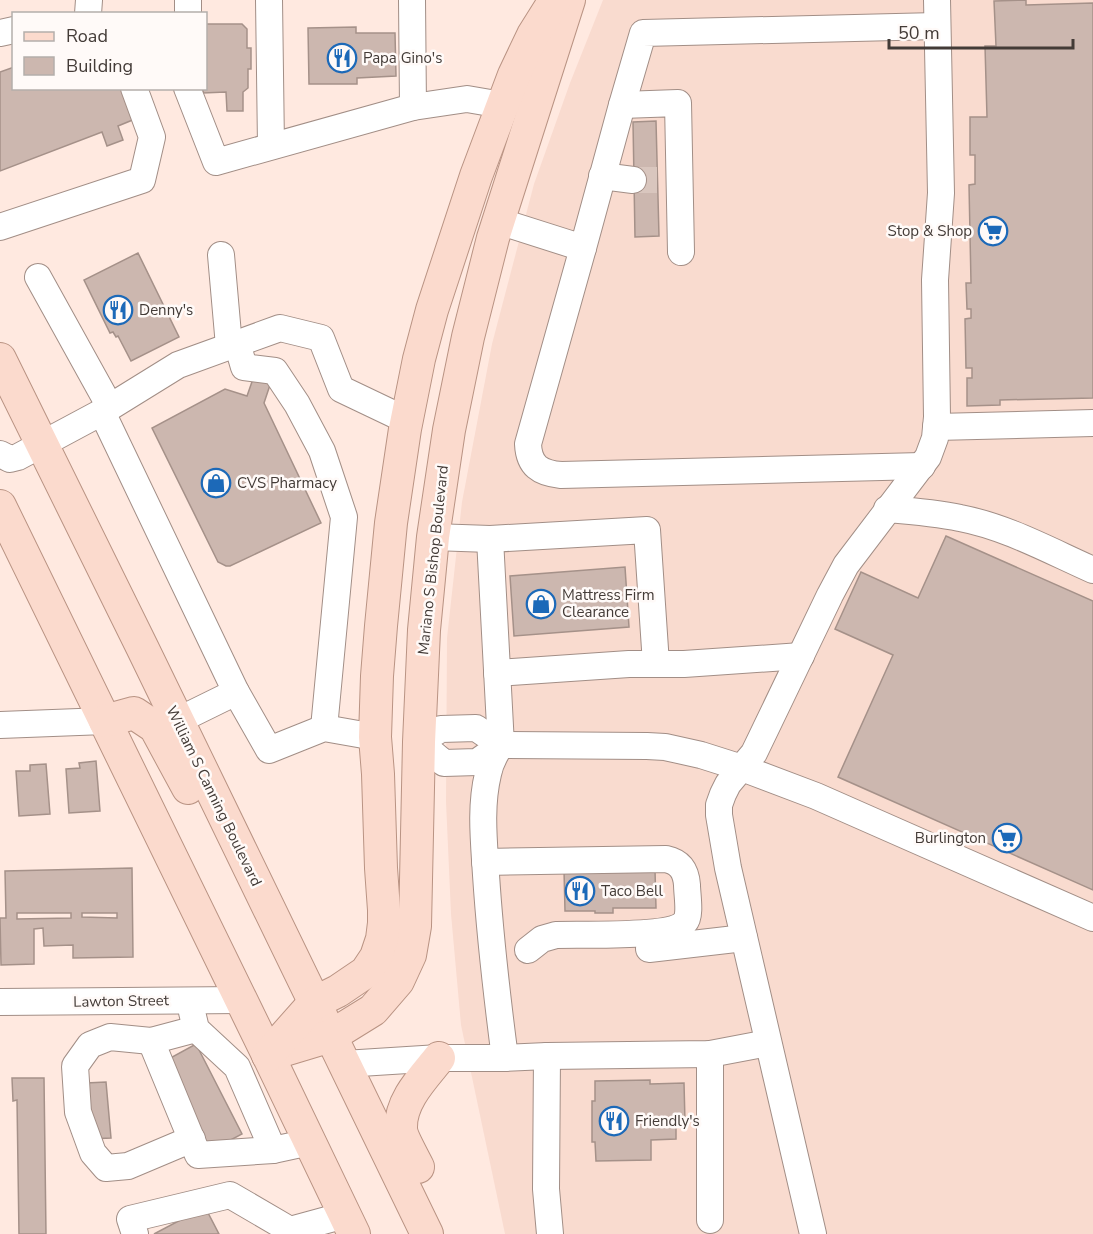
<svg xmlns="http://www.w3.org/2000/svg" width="1093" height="1234" font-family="'Nunito Sans',sans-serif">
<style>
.built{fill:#f9dbcf}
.building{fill:#ccb7af;stroke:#a59189;stroke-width:1.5;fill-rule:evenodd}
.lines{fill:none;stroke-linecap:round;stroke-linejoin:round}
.minor-tunnel{stroke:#d9c6be;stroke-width:26;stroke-dasharray:26 13;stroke-linecap:butt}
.minor-casing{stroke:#a28e86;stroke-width:28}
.major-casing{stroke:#b99383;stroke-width:34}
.minor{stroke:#fff;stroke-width:26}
.major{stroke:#fbdacd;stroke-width:32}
.labels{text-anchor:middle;stroke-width:5;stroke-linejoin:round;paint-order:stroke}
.poi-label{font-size:15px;fill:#433b37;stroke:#fffaf8;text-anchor:start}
.street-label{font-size:15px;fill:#433b37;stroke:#fffaf8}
</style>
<rect width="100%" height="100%" fill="#ffe9e0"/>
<polygon class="built" points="603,0 1093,0 1093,1234 505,1234 461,1025 451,914 446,802 447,638 462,502 492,344 534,184 570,83"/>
<g class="building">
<polygon points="1026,0 1026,5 1093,3 1093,398 1000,400 1000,405 967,406 967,378 972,378 972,368 966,368 965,319 971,318 971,309 967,309 966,283 971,283 969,185 975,184 975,155 970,155 970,117 987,117 985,46 996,46 994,1"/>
<polygon points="206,24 242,24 247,29 247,48 251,48 251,69 248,69 248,88 243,92 243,111 227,111 226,92 203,93 203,88 206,88"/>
<polygon points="356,27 356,33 395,33 396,76 357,78 357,84 309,84 308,28"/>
<polygon points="14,67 14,88 124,88 135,119 118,126 123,140 107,146 102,132 0,171 0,72"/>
<polygon points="656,121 659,236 635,237 633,122"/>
<polygon points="138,253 179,337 131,361 118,336 116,337 113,332 110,333 84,280"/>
<polygon points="254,376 271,382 264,403 321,523 230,566 226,566 218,562 152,428 225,389 247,396"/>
<polygon points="946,536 1093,601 1093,890 838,777 893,655 835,629 861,572 918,598"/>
<polygon points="625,567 629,627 514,636 510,576"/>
<polygon points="96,761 100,811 69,813 66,769 80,768 79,763"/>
<polygon points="46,764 50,814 19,816 16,771 30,771 30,765"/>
<path d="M132,868L133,957L73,958V945L44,946L43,928L34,929V964L1,965L0,918H6L5,871ZM17,913H71V918L17,919ZM82,913H117V918L82,917Z"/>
<polygon points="564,870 655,870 656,908 613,908 613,913 595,913 595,911 565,911"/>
<polygon points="196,1044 242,1134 210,1151 163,1062"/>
<polygon points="12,1078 44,1078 46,1234 19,1234 17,1100 13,1101"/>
<polygon points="650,1080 650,1084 684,1083 685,1122 676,1122 676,1139 651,1140 651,1160 596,1161 595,1142 592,1142 592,1101 595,1101 595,1081"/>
<polygon points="106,1082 111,1138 89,1139 86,1083"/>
<polygon points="205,1207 219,1234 154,1234"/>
</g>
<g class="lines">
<polyline class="minor-tunnel" points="633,180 657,180"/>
<g class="minor-casing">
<g id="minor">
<polyline points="269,0 271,146"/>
<polyline points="412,0 413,107"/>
<polyline points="88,14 89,0"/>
<polyline points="188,14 188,0"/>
<polyline points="0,33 14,30"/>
<polyline points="187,88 216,162 413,107 467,99 502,105"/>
<polyline points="622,105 678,103 681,252"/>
<polyline points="602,176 633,180"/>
<polyline points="498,221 583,248"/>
<polyline points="0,227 142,180 152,137 134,88"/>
<polyline points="221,255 229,346"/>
<polyline points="38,277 110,407"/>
<polyline points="237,343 244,367 275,371 297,404 322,451 344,517 324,728"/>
<polyline points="102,412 236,692 177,721"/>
<polyline points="936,427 1093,423"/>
<polyline points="0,454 10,459 18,457 102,412 178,365 280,328 321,338 341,389 406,420"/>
<path d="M922,466L561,475C540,473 529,466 528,444L583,248L622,105L643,33L937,26"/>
<path d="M887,509C912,511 937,513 960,518C1007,527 1050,551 1093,570"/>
<polyline points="433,537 490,539 647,530 656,664"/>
<path d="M490,539L501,745C495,754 490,763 488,774C480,807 484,842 486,875C490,936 497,997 505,1058"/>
<polyline points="497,673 629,664 684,664 801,656"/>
<polyline points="236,692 269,750 324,728 375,737"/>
<polyline points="0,725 105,721"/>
<polyline points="501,745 477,762 444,763 419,742 441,729 476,728 501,745 647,746 665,747 701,755 742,768 816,796 1093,918"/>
<path d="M485,862L666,859C680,862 686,871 687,885C687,894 691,916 685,922C672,938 579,934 556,935L542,939L528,950"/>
<polyline points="649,949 744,938"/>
<polyline points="0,1002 241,1000"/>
<polyline points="192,1012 196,1029 237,1067 273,1150 310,1142"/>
<polyline points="196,1029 151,1041 198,1155 273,1150"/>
<polyline points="151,1041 110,1037 90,1045 75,1066 78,1112 93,1153 106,1168 128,1166 192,1139"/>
<polyline points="710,1054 710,1220"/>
<polyline points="547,1056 546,1189 550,1234"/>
<polyline points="344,1064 439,1058 505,1058 547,1056 710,1054 768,1043"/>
<polyline points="135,1234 130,1219 230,1195 290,1230"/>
<polyline points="287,1234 290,1230 345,1215"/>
<polyline points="813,1234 728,868 719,815 719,805 723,794 728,784 754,753 830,595 846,565 928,457 935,438 937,417 935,280 941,193 937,0"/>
</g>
</g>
<g class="major-casing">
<g id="major">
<polyline points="0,359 143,649 427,1234"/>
<polyline points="0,506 268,1055 354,1234"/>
<polyline points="105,721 134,713 155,727 188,788"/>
<polyline points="268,1055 331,1036 373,1010 398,981 410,955 415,926 419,742 424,630 433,537 449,430 468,337 493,238 569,0"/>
<polyline points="268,1055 314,1003 338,991 366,972 376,957 382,939 384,923 384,910 381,868 378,774 375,737 377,676 381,626 391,523 405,429 419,359 432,310 476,176 514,75 533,35 555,0"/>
<path d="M418,1167C414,1159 401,1136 401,1128C400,1101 423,1078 439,1058"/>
</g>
</g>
<use href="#minor" class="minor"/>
<use href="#major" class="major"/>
</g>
<defs>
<g id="restaurant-ring" transform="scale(1.5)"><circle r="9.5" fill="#fffaf8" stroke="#1c69b8" stroke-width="1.5"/><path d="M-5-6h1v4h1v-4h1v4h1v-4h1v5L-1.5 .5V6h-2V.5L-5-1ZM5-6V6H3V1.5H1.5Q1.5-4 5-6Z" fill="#1c69b8"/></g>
<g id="supermarket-ring" transform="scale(1.5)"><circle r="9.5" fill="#fffaf8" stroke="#1c69b8" stroke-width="1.5"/><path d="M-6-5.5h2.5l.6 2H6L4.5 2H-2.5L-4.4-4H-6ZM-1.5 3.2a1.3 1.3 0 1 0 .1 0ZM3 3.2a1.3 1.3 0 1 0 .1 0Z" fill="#1c69b8"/></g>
<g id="shop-ring" transform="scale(1.5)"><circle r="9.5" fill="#fffaf8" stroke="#1c69b8" stroke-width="1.5"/><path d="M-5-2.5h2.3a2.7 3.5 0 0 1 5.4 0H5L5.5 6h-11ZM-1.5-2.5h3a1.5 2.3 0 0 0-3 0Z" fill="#1c69b8"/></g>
</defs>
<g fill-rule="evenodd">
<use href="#restaurant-ring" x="342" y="58"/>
<use href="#supermarket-ring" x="993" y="231"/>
<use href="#restaurant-ring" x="118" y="310"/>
<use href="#shop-ring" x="216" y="483"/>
<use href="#shop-ring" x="541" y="604"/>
<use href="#supermarket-ring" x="1007" y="838"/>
<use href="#restaurant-ring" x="580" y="891"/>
<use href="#restaurant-ring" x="614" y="1121"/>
</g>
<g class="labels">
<g class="poi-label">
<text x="363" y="63">Papa Gino's</text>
<text x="972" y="236" text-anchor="end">Stop &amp; Shop</text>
<text x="139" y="315">Denny's</text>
<text x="237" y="488">CVS Pharmacy</text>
<text x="562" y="600">Mattress Firm<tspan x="562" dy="17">Clearance</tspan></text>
<text x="986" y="843" text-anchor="end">Burlington</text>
<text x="601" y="896">Taco Bell</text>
<text x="635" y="1126">Friendly's</text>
</g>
<g class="street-label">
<text transform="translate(433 560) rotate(-84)" y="5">Mariano S Bishop Boulevard</text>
<text transform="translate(214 796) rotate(64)" y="5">William S Canning Boulevard</text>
<text transform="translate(121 1001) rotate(-1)" y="5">Lawton Street</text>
</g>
</g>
<rect x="12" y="12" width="195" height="78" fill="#fffaf8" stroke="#b4aeab" stroke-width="1.5"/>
<rect x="24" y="32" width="30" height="9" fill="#fbdacd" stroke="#b4aeab" stroke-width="1.5"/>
<text x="66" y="42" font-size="18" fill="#433b37">Road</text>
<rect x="24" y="57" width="30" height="18" fill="#ccb7af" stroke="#b4aeab" stroke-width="1.5"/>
<text x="66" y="72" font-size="18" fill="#433b37">Building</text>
<path d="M889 39v9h184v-9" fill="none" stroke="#433b37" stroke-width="3"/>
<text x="898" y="39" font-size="18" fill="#433b37" stroke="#fffaf8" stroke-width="4.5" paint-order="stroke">50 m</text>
</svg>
